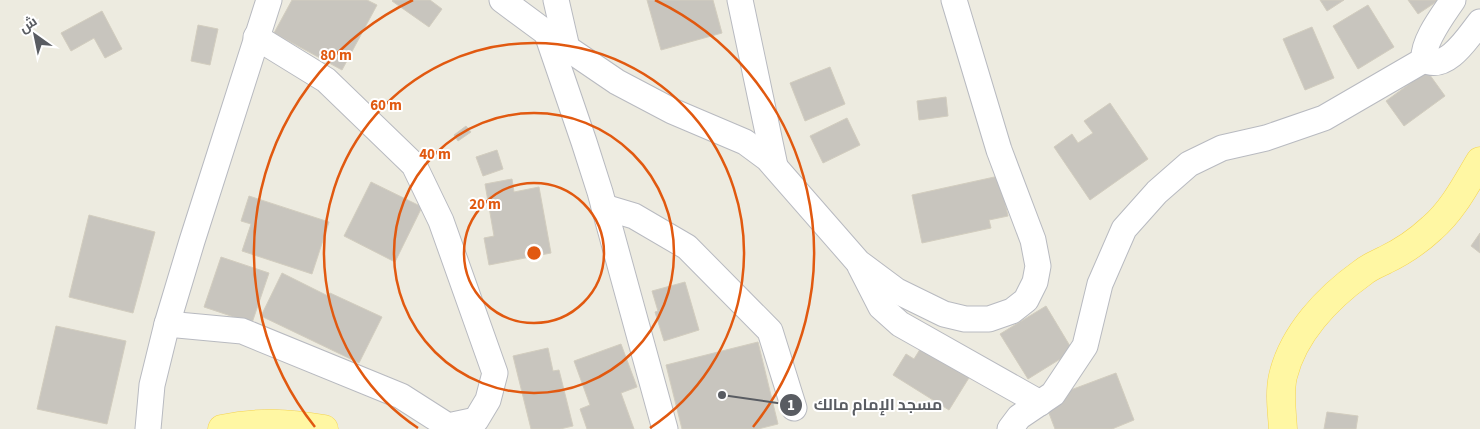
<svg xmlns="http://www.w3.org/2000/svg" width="1480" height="429" font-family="'Source Sans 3',Cairo,sans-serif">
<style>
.building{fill:#c8c5be;stroke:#d2cdbf}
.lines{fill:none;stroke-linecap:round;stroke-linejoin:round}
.minor-casing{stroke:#b8bac0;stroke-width:27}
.major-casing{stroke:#f5d451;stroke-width:29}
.minor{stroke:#fff;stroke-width:25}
.major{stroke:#fff7a3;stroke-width:28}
.ring{fill:none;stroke:#e15910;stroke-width:2.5}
.centre{fill:#e15910;stroke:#fff;stroke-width:2.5}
.ring-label{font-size:15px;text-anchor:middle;font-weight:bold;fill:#e15910;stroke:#fff;stroke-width:4;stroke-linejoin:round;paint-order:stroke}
.leader{fill:none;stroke:#595c62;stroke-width:2}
.callout-dot{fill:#595c62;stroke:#fff;stroke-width:2}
.mark-label{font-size:15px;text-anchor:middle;font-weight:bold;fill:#fff}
.callout-label{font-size:16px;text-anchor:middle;font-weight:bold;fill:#595c62;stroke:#fff;stroke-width:4;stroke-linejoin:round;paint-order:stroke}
</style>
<rect width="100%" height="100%" fill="#edebe0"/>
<g class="building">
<polygon points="292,0 367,0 377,5 342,70 274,33"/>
<polygon points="393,0 430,0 442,9 429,27 392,1"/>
<polygon points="647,0 713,0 722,33 661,50"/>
<polygon points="1320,0 1344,0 1327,11"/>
<polygon points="1408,0 1439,0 1418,14"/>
<polygon points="1368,5 1394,47 1358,69 1333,26"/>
<polygon points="102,11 122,49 105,58 94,38 71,51 61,33"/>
<polygon points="198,25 218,29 210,65 191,61"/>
<polygon points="1312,27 1334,78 1305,90 1283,39"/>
<polygon points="830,67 845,104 805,121 790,83"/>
<polygon points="1427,71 1445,96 1404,126 1386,101"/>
<polygon points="946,97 948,116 919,120 917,101"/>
<polygon points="1110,103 1148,159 1090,200 1054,147 1072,134 1078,143 1093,133 1084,121"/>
<polygon points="847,118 860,145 823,163 810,136"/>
<polygon points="466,126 471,132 458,141 454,135"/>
<polygon points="497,150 503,169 483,176 476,157"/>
<polygon points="999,176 1008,216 989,220 991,228 922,243 912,195"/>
<polygon points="512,179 514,192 539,187 551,253 489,265 484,238 494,236 485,184"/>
<polygon points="371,182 422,207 395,262 344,236"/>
<polygon points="249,196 329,222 312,274 242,251 251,224 241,221"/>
<polygon points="89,215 155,232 133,313 69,297"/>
<polygon points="1480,233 1480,253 1471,246"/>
<polygon points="221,257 269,273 252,323 204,307"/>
<polygon points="282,273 328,296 330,293 382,317 359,363 261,316"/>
<polygon points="685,282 699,330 664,341 655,312 658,311 652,291"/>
<polygon points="1046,306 1073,351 1028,379 1000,334"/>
<polygon points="56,326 126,341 107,424 37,409"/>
<polygon points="927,338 975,368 949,410 893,375 906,354 914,359"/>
<polygon points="758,342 778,424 758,429 682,429 666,365"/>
<polygon points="621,344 637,387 621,393 634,429 587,429 580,409 590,405 574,361"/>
<polygon points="548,348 553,371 559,370 573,426 560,429 531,429 513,356"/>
<polygon points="1116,373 1134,420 1112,429 1055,429 1044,400"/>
<polygon points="1327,412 1358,416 1356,429 1324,429"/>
</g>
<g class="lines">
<g class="minor-casing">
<g id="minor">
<polyline points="502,0 567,48 617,82 672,111 745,142 768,159 858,262 897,291 944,314 965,319 989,319 1012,311 1026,300 1035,282 1038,266 1033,240 999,150 954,0"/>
<polyline points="556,0 567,48"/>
<polyline points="740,0 775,166"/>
<path d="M1453,0C1443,15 1422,42 1424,60C1447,72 1468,37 1480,22"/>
<polyline points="547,34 584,142 600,192 665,429"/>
<polyline points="604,207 634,216 687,247 770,331 794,408"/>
<polyline points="860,266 881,307 900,324 1040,403"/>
<polyline points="167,324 242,331 401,396 448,426 476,420 488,400 495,373 441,221 414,165 326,80 256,37"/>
<polyline points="148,429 152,385 167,324 192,241 269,0"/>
<polyline points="1010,429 1019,417 1053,394 1085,346 1100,284 1124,229 1157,192 1189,164 1222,148 1266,138 1324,118 1424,60"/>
</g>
</g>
<g class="major-casing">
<g id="major">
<path d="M222,429C259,421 287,423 324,429"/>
<path d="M1283,429C1282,412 1279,393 1283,376C1293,334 1327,298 1362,273C1369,267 1377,264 1385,260C1402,252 1418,241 1432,228C1453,210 1466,184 1480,161"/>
</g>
</g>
<use href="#minor" class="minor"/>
<use href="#major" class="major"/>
</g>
<g class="ring">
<circle cx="534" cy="253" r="70"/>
<circle cx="534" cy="253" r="140"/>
<path d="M418 428A210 210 0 1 1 650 428"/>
<path d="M315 427A280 280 0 0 1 413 0M655 0A280 280 0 0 1 753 427"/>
</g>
<circle cx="534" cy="253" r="8" class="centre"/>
<g class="ring-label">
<text x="336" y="60">80 m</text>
<text x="386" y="110">60 m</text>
<text x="435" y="159">40 m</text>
<text x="485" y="209">20 m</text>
</g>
<path class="leader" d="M722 395L791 405"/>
<g class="callout-dot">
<circle cx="722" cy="395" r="5"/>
<circle cx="791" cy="405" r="12"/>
</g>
<g class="mark-label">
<text x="791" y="410">1</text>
</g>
<g class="callout-label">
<text x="878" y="410">مسجد الإمام مالك</text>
</g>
<g transform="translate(35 35) rotate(327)" stroke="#ffffff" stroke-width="4" paint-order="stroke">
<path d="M0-4L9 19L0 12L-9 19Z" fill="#595c62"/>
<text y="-8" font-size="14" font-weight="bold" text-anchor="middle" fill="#595c62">ش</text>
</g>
</svg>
